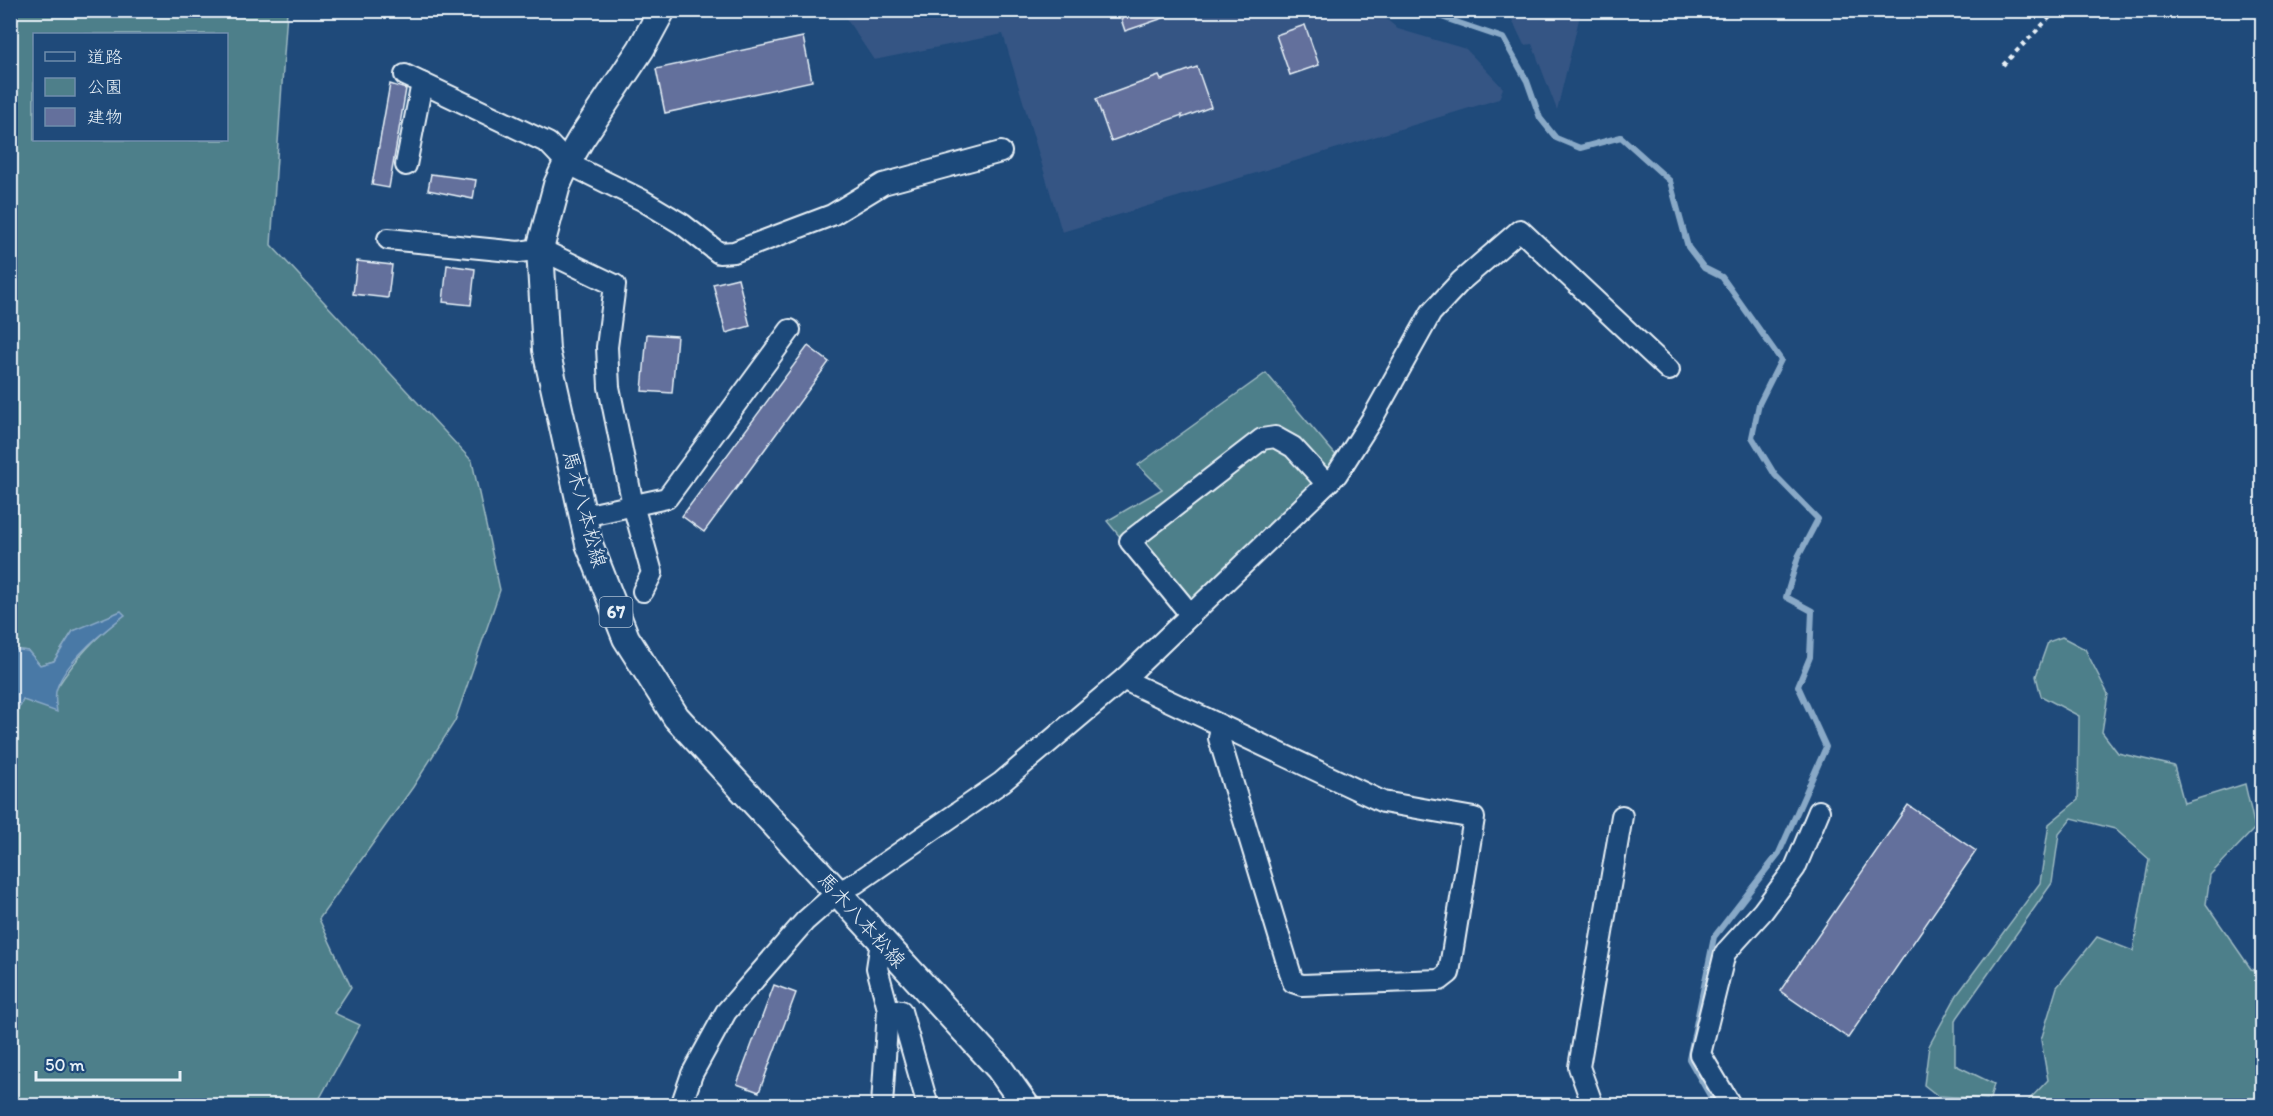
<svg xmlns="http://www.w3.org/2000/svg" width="2273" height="1116" font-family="Itim,'Klee One',sans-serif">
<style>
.built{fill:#345584}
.green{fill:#4e7f8a;stroke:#9bb8c1;stroke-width:1.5;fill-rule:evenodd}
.water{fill:#4a79a6;stroke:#89a9c7;stroke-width:1.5}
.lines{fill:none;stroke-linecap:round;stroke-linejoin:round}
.stream{stroke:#89a9c7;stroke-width:6}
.building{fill:#64709c;stroke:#e8f1f8;stroke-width:1.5}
.minor-casing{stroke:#e8f1f8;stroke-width:24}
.major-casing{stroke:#e8f1f8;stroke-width:30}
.path{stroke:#e8f1f8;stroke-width:4;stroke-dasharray:4.5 4.5;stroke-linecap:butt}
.minor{stroke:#1f4a7a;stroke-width:20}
.major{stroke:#1f4a7a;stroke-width:26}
.labels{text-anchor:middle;stroke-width:5;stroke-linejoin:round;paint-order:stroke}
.shield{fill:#1f4a7a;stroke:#acbfd2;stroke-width:1.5}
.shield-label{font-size:18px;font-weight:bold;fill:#e8f1f8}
.street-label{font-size:20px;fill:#e8f1f8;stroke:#1f4a7a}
</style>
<rect width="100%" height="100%" fill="#1f4a7a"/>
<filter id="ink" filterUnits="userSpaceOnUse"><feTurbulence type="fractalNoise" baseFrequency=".0167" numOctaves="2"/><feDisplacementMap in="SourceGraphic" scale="12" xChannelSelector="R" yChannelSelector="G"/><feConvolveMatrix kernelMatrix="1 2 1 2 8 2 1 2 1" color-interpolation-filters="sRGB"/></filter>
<g filter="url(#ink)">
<g class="built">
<polygon points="841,11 1377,11 1398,29 1466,49 1503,88 1499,99 1062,232 1003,34 874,60"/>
<polygon points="1508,11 1581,11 1557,110 1532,44 1524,45"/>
</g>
<g class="green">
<path d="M11,11H287L271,245L472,461L500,590L455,721L413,787L319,919L351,987L334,1013L360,1025L316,1105H11V722L23,700L56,689C78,655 93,640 124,615L73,631L54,661L40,665L28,651L11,649ZM34,34H226V140H34Z"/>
<polygon points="1266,373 1339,459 1182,613 1107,521 1162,489 1138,465"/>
<polygon points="2062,637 2085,649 2108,694 2102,732 2118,753 2174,766 2184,803 2245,784 2255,828 2210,875 2206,904 2251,969 2262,972 2262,1105 2024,1105 2048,1080 2041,1040 2057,987 2097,937 2133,951 2149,859 2115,829 2072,818 2059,834 2052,883 1955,1021 1955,1065 1994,1084 1990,1099 1938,1096 1924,1085 1929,1046 1957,995 2040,883 2049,824 2078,800 2079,716 2041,696 2036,676 2048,642"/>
</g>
<path class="water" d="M121,611L125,615C102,633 66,661 57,688C54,695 56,705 57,712L23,700L11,722V649L28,651L40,665L54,661L73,631Z"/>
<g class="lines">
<polyline class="stream" points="1421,10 1503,38 1527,81 1540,118 1556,138 1580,148 1621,137 1670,181 1688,247 1704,268 1722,277 1781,360 1759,404 1752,437 1775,475 1818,519 1798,557 1786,597 1812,611 1810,657 1798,686 1826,747 1779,853 1714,937 1689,1059 1716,1106"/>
</g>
<g class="building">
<polygon points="1118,10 1178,10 1178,13 1125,31"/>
<polygon points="1305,25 1319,65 1290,75 1276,35"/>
<polygon points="803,37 812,81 665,113 656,69"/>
<polygon points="1197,67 1211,107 1182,118 1182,115 1111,141 1096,99 1159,76 1161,80"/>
<polygon points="390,84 406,89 389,188 372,185"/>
<polygon points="431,174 476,180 473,199 428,190"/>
<polygon points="357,261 392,265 388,298 353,294"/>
<polygon points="447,265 475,269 471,305 443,302"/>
<polygon points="738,278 750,326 726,333 713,284"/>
<polygon points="647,334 677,336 672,393 642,391"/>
<polygon points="808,346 829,362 704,532 682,516"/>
<polygon points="1908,805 1976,851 1848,1038 1780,991"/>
<polygon points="774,985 796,993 759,1092 737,1084"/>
</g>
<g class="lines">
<g class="minor-casing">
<g id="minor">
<polyline points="405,75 548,143 567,163 642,200 682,224 719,253 734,252 832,215 883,184 1001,152"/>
<polyline points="406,165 422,83"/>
<polyline points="388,239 519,252 540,249 615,285 607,347 609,387 633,505 652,573 643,591"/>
<polyline points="584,516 667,498 790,330"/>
<polyline points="1191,615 1130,541 1262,439 1275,437 1293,447 1327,484"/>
<polyline points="1125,678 1131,683 1383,802 1474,818 1449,973 1440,980 1302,985 1293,982 1219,738 1221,726"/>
<polyline points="881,942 877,968 888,1009 882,1106"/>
<polyline points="888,1009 901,1011 928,1106"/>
<polyline points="681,1106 692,1074 726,1012 805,921 838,892 856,883 1002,782 1125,678 1337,474 1372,419 1431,313 1461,281 1520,230 1669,370"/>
<polyline points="1593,1106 1579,1067 1622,816"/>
<polyline points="1731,1106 1700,1054 1725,953 1763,911 1795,868 1819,811"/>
</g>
</g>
<g class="major-casing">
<polyline id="major" points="662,10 641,49 581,139 567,163 557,185 540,249 546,350 589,544 626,638 676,717 999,1068 1026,1106"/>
</g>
<polyline class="path" points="2003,65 2057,10"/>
<use href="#minor" class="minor"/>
<use href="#major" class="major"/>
</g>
</g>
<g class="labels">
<rect class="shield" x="599.5" y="597" width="33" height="30" rx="4.5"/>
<g class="shield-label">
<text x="616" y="618">67</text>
</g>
<g class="street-label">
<text transform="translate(585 509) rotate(75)" y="7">馬木八本松線</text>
<text transform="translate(862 920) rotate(48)" y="7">馬木八本松線</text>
</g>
</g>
<rect width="2273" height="1116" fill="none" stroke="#1f4a7a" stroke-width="36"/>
<rect x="18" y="18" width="2237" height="1080" fill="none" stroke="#e8f1f8" stroke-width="2" filter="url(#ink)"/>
<rect x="33" y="33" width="195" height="108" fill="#1f4a7a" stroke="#6f8dac" stroke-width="1.5"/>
<rect x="45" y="52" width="30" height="9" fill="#1f4a7a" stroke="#6f8dac" stroke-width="1.5"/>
<text x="87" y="63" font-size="18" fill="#e8f1f8">道路</text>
<rect x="45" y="78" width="30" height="18" fill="#4e7f8a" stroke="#6f8dac" stroke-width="1.5"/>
<text x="87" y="93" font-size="18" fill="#e8f1f8">公園</text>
<rect x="45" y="108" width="30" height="18" fill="#64709c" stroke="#6f8dac" stroke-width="1.5"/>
<text x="87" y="123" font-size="18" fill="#e8f1f8">建物</text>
<path d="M36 1071v9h144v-9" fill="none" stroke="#e8f1f8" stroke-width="3"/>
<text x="45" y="1071" font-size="18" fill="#e8f1f8" stroke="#1f4a7a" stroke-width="4.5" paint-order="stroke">50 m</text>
</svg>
